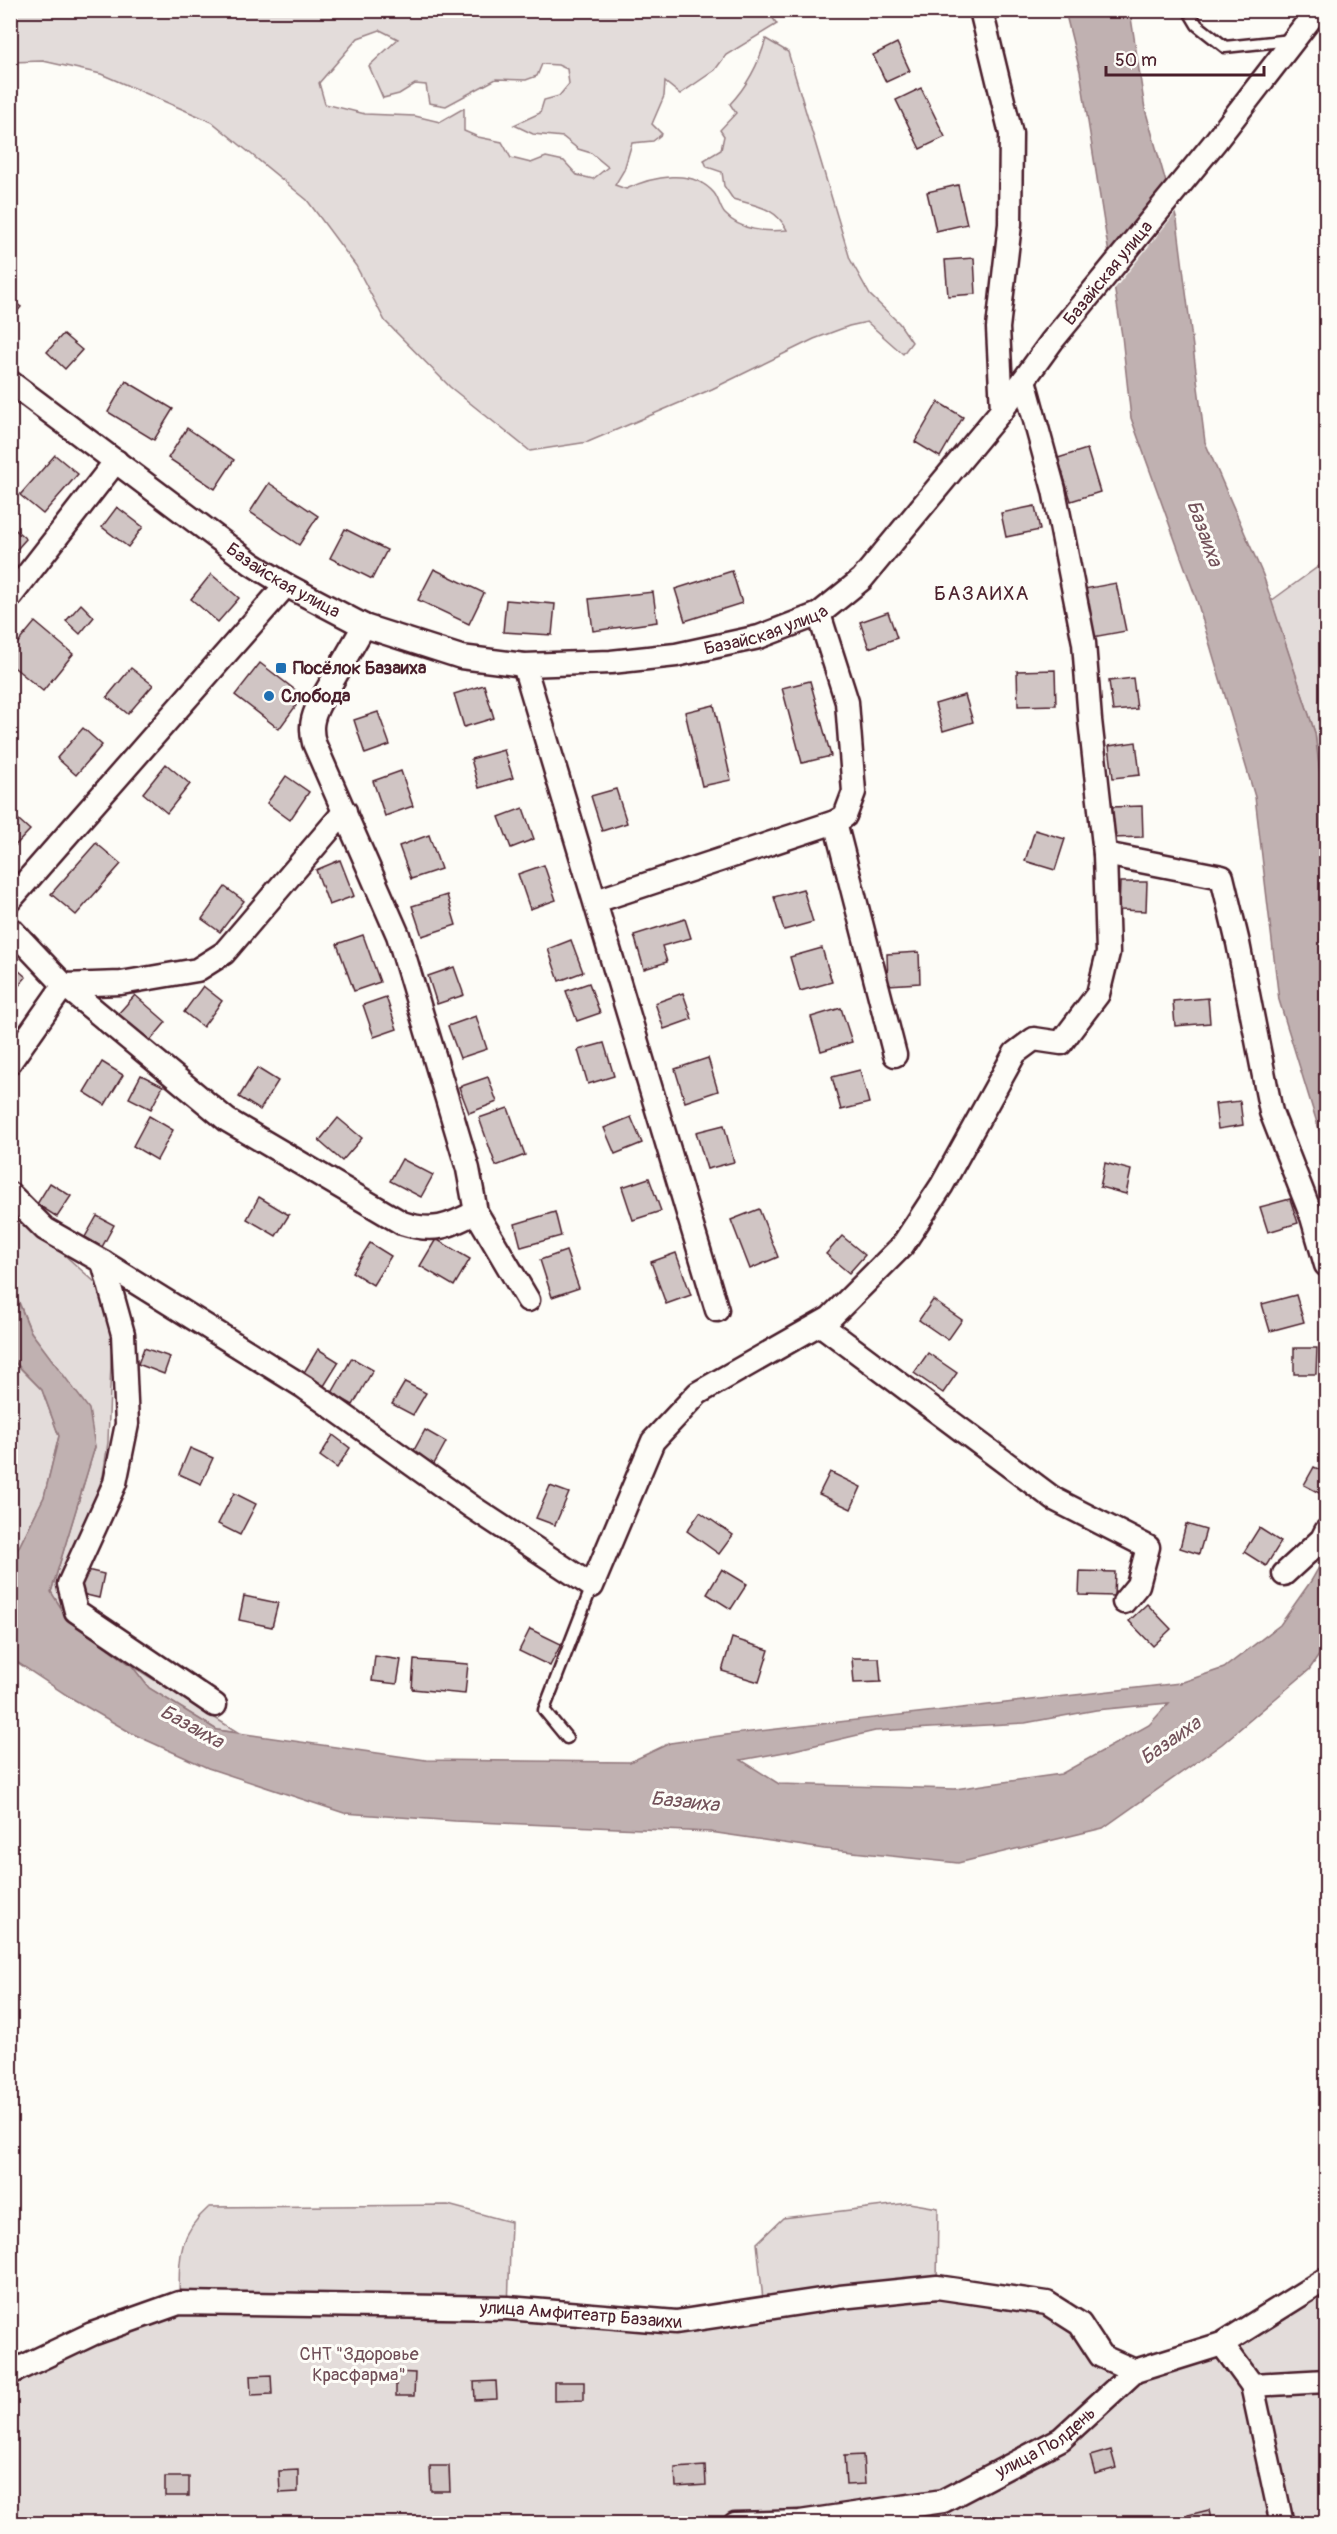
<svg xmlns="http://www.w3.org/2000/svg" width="1337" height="2534" font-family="Pangolin,sans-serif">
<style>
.green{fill:#e3dcda;stroke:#967e82;stroke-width:1.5;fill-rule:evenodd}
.water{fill:#c0b1b1;stroke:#91777b;stroke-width:1.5;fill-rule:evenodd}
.pier{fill:#fdfcf7}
.building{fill:#d0c5c4;stroke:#4a1f2b;stroke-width:1.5}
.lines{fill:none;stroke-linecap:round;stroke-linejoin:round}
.service-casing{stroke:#4a1f2b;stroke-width:15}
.minor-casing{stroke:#4a1f2b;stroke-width:27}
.service{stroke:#fdfcf7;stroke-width:10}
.minor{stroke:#fdfcf7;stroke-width:22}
.poi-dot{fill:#1f6fb2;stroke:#fdfcf7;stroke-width:2}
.labels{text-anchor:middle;stroke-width:6;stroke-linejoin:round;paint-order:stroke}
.street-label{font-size:18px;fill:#4a1f2b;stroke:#fdfcf7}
.poi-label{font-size:18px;font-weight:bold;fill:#4a1f2b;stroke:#fdfcf7;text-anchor:start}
.park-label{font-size:18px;fill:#704e57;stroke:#fdfcf7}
.water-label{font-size:20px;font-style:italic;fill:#73525a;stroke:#fdfcf7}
.neighbourhood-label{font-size:20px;letter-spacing:1.5px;fill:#4a1f2b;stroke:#fdfcf7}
</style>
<rect width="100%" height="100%" fill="#fdfcf7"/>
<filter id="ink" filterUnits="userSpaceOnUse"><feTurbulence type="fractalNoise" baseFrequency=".0167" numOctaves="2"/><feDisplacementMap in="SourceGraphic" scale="12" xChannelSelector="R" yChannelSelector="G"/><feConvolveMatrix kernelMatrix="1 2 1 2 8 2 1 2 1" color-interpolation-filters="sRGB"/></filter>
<g filter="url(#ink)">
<g class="green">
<path d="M737,10L741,15L768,11L777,24L726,55L715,70L680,94L665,82L664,96L652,124L662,134L653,141L632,143L624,170L615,185L626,189C652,177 692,167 714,193C719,199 720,209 725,214C741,231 765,232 787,230C776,207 756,206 733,199L724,186L722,172L707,167L704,160L721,150L724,136L720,130L736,113L730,104C748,85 759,63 766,39L788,52L850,259L870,295L899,323L912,342L903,354L867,322L849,326L814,339L712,389L588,442L530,451L450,387L385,321L356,266L307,200L212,122L101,74L43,61L11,62V11ZM380,30L398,39L369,66L383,98L399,94L415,84L426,85L429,103L446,106L496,79L526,80L537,76L542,64L558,65L567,69L569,84L559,96L544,100L540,113L514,125L533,134L563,137L578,149L591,153L608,167L593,179L577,175L564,161L546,157L531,163L511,158L502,142L478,137L464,131V108L440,122L415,116L365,114L325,104L319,83L358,38Z"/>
<polygon points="1326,561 1326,824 1315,733 1271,601"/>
<polygon points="10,1202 42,1235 97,1284 112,1336 108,1442 103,1476 60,1591 68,1619 51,1592 95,1447 88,1409 31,1332 11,1282"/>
<polygon points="10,1358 42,1390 59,1436 44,1497 11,1563"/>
<polygon points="132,1666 239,1733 217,1730 149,1688"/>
<path d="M909,2203L938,2208L937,2287L1047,2303L1135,2371L1222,2344L1326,2279V2523L11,2524V2373L179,2303C180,2262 175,2237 209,2207L448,2205L511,2222L508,2308L676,2322L764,2309L757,2243L783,2218Z"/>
</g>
<g class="water">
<polygon points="1065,11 1130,11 1145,109 1177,221 1205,442 1263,575 1315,733 1326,824 1326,1152 1279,1000 1255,797 1197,601 1131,418 1122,336 1080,71"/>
<path d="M10,1282L31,1332L89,1409L95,1447L51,1592L68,1619L132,1666L149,1688L217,1730L426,1760L630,1762L670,1743L733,1734L1180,1683L1224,1668L1280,1625L1311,1581L1326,1555V1645L1309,1670L1222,1744L1103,1828L958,1863L824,1849L710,1832L455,1821L344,1813L208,1768L133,1734L68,1696L11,1658V1563L44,1497L59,1436L42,1390L11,1358ZM1169,1703L1149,1725L1061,1774L955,1789L779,1784L741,1760L790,1751L875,1731L1025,1723L1096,1710Z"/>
</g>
<polygon class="pier" points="1169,178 1177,211 1112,292 1106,256"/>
<g class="building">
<polygon points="897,43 910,71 886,82 873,55"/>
<polygon points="921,88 945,137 920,149 896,100"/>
<polygon points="958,185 967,224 936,231 927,192"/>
<polygon points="974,258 976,294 948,296 945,260"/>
<polygon points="10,299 21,307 10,320"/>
<polygon points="63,334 82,350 65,369 47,352"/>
<polygon points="126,381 173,409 154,440 108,412"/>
<polygon points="938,402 963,417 940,457 915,442"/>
<polygon points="187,428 234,460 215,489 168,458"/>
<polygon points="1087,449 1100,492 1071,501 1058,458"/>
<polygon points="55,455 78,474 43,514 20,495"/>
<polygon points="269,483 318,516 299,545 250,512"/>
<polygon points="1035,506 1040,530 1006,537 1001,513"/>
<polygon points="117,507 143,527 128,547 102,527"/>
<polygon points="10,525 26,539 10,557"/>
<polygon points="345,529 387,550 372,579 330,558"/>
<polygon points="434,569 484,593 469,624 418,600"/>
<polygon points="732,571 742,603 685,621 675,589"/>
<polygon points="211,574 239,598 218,622 191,599"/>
<polygon points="1116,583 1126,631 1093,637 1084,589"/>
<polygon points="653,592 657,622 593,631 589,599"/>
<polygon points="506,600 555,604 552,635 503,632"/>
<polygon points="81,604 94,617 80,634 66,621"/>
<polygon points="888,612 897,638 869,648 860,622"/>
<polygon points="35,622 73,654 43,691 10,664 10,652"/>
<polygon points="260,663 303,696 279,729 235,695"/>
<polygon points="131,668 153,685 128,714 107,697"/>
<polygon points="1055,670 1056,705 1018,706 1017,671"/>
<polygon points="1133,678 1137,709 1113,711 1109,681"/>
<polygon points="810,681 831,756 802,763 782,688"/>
<polygon points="484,685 494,718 464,727 454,694"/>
<polygon points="965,695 973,722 943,731 935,704"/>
<polygon points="714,705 731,780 702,786 685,712"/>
<polygon points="378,712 390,745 365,754 354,720"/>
<polygon points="83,728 102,745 76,775 57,758"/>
<polygon points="1136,742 1140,775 1113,778 1109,746"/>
<polygon points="504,750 513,778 479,788 471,759"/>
<polygon points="166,764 190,784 167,813 143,793"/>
<polygon points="401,771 413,806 385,816 373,781"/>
<polygon points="286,776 309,792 290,820 267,803"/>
<polygon points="616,789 627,823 602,831 591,796"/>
<polygon points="1142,806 1143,837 1112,838 1111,807"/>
<polygon points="523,808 534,839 511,848 499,817"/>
<polygon points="10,812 30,830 10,851"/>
<polygon points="1035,830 1065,839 1055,870 1025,861"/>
<polygon points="429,835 441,869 411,879 399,846"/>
<polygon points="96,843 121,864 76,915 51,894"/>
<polygon points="340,860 354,896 329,905 316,870"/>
<polygon points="544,865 556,900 530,909 518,874"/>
<polygon points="1120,882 1147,882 1146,911 1119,910"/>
<polygon points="225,887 244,901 220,932 202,919"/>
<polygon points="803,889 813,922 784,930 774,897"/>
<polygon points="447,895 456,925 422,936 412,906"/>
<polygon points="685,919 691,938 662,946 667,962 644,969 634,935"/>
<polygon points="363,935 380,982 354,991 337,944"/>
<polygon points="571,940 583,972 559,981 548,949"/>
<polygon points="822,948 832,982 800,991 790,957"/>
<polygon points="919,952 920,983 888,985 887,954"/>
<polygon points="10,963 26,977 10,996"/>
<polygon points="454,967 464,995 437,1004 428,976"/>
<polygon points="589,983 600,1013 577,1021 566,991"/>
<polygon points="203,986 222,1001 203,1027 184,1012"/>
<polygon points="683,993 692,1019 664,1029 655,1003"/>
<polygon points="135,995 166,1022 150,1041 118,1014"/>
<polygon points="386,997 397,1029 374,1037 363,1005"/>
<polygon points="1208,998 1210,1023 1175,1026 1173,1001"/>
<polygon points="841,1008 852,1042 821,1051 811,1017"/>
<polygon points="476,1016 487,1049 460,1058 448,1026"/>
<polygon points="604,1043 614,1076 588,1084 578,1050"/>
<polygon points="708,1058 718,1091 685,1102 675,1069"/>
<polygon points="102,1062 123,1075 105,1105 84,1092"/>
<polygon points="257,1068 278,1081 260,1110 239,1097"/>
<polygon points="860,1070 869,1103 841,1110 832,1077"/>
<polygon points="141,1075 163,1086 151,1109 129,1098"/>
<polygon points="488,1077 497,1102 469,1113 459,1087"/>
<polygon points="1240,1101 1243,1125 1218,1129 1215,1104"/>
<polygon points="508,1108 525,1155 496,1166 479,1118"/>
<polygon points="149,1116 173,1130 157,1160 133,1146"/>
<polygon points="631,1117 642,1143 615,1154 604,1128"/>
<polygon points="338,1118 362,1138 342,1161 319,1141"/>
<polygon points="724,1125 734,1162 707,1169 696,1132"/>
<polygon points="402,1159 433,1175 421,1197 390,1181"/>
<polygon points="1105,1163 1131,1170 1126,1194 1100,1187"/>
<polygon points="649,1178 661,1211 633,1220 622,1187"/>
<polygon points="50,1183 71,1196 57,1217 37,1204"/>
<polygon points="259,1197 289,1215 276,1236 247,1219"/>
<polygon points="1290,1199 1298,1223 1268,1232 1260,1207"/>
<polygon points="759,1209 778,1257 750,1269 731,1220"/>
<polygon points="555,1212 561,1236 521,1247 515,1224"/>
<polygon points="97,1216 114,1225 102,1247 85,1237"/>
<polygon points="842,1236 865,1255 849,1273 826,1254"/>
<polygon points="436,1239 470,1259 454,1286 420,1266"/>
<polygon points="370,1243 391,1256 373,1285 352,1272"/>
<polygon points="566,1251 579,1288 552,1297 540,1260"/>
<polygon points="676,1253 691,1295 666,1304 651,1262"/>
<polygon points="1296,1295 1304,1322 1270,1331 1262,1304"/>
<polygon points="933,1300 962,1320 948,1340 919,1320"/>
<polygon points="144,1348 170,1357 164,1374 138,1364"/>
<polygon points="1294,1348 1317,1348 1316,1374 1294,1374"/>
<polygon points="318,1349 339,1362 324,1386 303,1374"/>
<polygon points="928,1353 957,1373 943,1393 914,1373"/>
<polygon points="352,1358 373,1370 353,1405 332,1393"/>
<polygon points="405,1382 426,1393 413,1415 392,1404"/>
<polygon points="425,1430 446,1442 434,1464 413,1452"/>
<polygon points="333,1435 350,1448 337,1468 320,1456"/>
<polygon points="190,1448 213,1458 201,1484 179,1474"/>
<polygon points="1314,1467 1326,1473 1326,1484 1321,1494 1304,1485"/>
<polygon points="830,1472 861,1487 851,1509 819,1494"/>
<polygon points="550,1486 569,1493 555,1525 536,1518"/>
<polygon points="234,1493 256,1504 240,1535 218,1524"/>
<polygon points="700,1512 733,1535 719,1554 687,1531"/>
<polygon points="1186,1524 1206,1530 1199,1554 1180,1548"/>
<polygon points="1259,1528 1281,1542 1266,1566 1244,1552"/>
<polygon points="83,1569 104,1574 99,1598 78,1593"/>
<polygon points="722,1569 747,1584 731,1609 707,1594"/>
<polygon points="1080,1571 1115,1572 1114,1596 1079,1595"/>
<polygon points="244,1596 278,1603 272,1627 239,1620"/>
<polygon points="1147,1604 1171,1629 1153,1646 1129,1621"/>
<polygon points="530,1629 561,1644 550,1666 519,1651"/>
<polygon points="732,1638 769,1650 759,1682 722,1671"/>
<polygon points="375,1656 401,1660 397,1684 372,1681"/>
<polygon points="852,1658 879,1658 881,1682 854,1683"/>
<polygon points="414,1660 468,1664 465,1694 412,1689"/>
<polygon points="396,2372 415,2373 414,2396 396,2396"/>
<polygon points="271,2375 272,2394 251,2395 250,2376"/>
<polygon points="496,2381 497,2399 475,2400 474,2382"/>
<polygon points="554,2382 584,2382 584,2400 554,2401"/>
<polygon points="1111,2450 1116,2468 1095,2474 1090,2456"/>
<polygon points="863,2455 865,2484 846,2485 844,2456"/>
<polygon points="430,2466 449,2466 450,2491 431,2491"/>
<polygon points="705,2466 706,2485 676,2487 675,2468"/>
<polygon points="298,2470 298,2492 280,2493 279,2471"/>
<rect x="165" y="2477" width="24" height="19"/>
<polygon points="1209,2510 1212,2524 1190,2524 1188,2515"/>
</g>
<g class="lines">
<g class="service-casing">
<g id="service">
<polyline points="1188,10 1197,25 1225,47 1291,40"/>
<polyline points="567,1738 544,1710 592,1586"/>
</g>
</g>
<g class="minor-casing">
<g id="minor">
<polyline points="981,10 1011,134 1010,224 998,328 1002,410"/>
<path id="s1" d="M10,382L252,564L286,585L364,626L461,657L524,665L611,662L676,655L759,637L819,614L862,579L1002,410L1052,341L1215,142L1317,10"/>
<polyline points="10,597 116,461"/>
<path d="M364,626L319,704C312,718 310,728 314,743L398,935L468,1169L476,1212L528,1300"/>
<polyline points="524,665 717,1310"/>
<polyline points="835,822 895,1055"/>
<polyline points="1105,854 1222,877 1238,943 1271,1112 1312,1217 1326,1265"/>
<polyline points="10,900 286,585"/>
<polyline points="596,901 835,822 845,816 854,792 847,702 819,614"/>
<path d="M10,928L64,985L227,1120L402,1223C433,1233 448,1227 476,1212"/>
<polyline points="10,1062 64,985 121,983 197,970 224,953 345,811"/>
<polyline points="10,1194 45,1229 103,1262 304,1387 472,1507 592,1586 653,1441 698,1393 830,1318 902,1246 942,1185 1015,1053 1034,1039 1061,1043 1098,994 1108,953 1105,854 1090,720 1084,643 1054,490 1024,380"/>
<polyline points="103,1262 123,1334 127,1424 115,1483 69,1584 76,1611 215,1705"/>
<polyline points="821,1325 1054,1499 1148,1547 1138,1585 1124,1602"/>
<polyline points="1284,1574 1322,1539 1326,1531"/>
<polyline points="1222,2344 1252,2385 1282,2524"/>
<path id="s2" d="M10,2373L92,2334L179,2303L508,2308L676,2322L840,2297L937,2287L1047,2303L1080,2324L1101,2356L1135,2371"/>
<polyline points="1252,2385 1326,2381"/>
<path id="s3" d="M735,2524L800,2522L943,2501L1061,2439L1135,2371L1222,2344L1326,2279"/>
</g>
</g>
<use href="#service" class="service"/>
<use href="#minor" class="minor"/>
</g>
</g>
<g class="poi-dot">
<rect x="275" y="662" width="12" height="12" rx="3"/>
<circle cx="269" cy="696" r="6"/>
</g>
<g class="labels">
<g class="street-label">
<text dy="6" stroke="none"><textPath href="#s1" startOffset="1346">Базайская улица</textPath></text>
<text dy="6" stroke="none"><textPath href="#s1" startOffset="338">Базайская улица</textPath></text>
<text dy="6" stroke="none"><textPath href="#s1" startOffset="842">Базайская улица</textPath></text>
<text dy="6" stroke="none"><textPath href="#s2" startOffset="585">улица Амфитеатр Базаихи</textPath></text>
<text dy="6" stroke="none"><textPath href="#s3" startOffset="328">улица Полдень</textPath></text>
</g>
<g class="poi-label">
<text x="293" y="674">Посёлок Базаиха</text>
<text x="281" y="702">Слобода</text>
</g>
<g class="park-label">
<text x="359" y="2360">СНТ "Здоровье<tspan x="359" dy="21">Красфарма"</tspan></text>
</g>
<g class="water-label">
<text transform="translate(1205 533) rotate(70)" y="7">Базаиха</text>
<text transform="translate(192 1726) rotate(29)" y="7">Базаиха</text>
<text transform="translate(1170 1740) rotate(-35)" y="7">Базаиха</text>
<text transform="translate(685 1801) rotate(6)" y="7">Базаиха</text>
</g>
<g class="neighbourhood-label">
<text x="982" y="600">БАЗАИХА</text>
</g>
</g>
<rect width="1337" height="2534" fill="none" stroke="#fdfcf7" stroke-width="36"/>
<rect x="18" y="18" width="1301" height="2498" fill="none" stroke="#4a1f2b" stroke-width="2" filter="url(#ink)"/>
<path d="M1106 66v9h158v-9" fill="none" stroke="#4a1f2b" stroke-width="3"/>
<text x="1115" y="66" font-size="18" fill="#4a1f2b" stroke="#fdfcf7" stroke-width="4.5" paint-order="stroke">50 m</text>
</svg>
